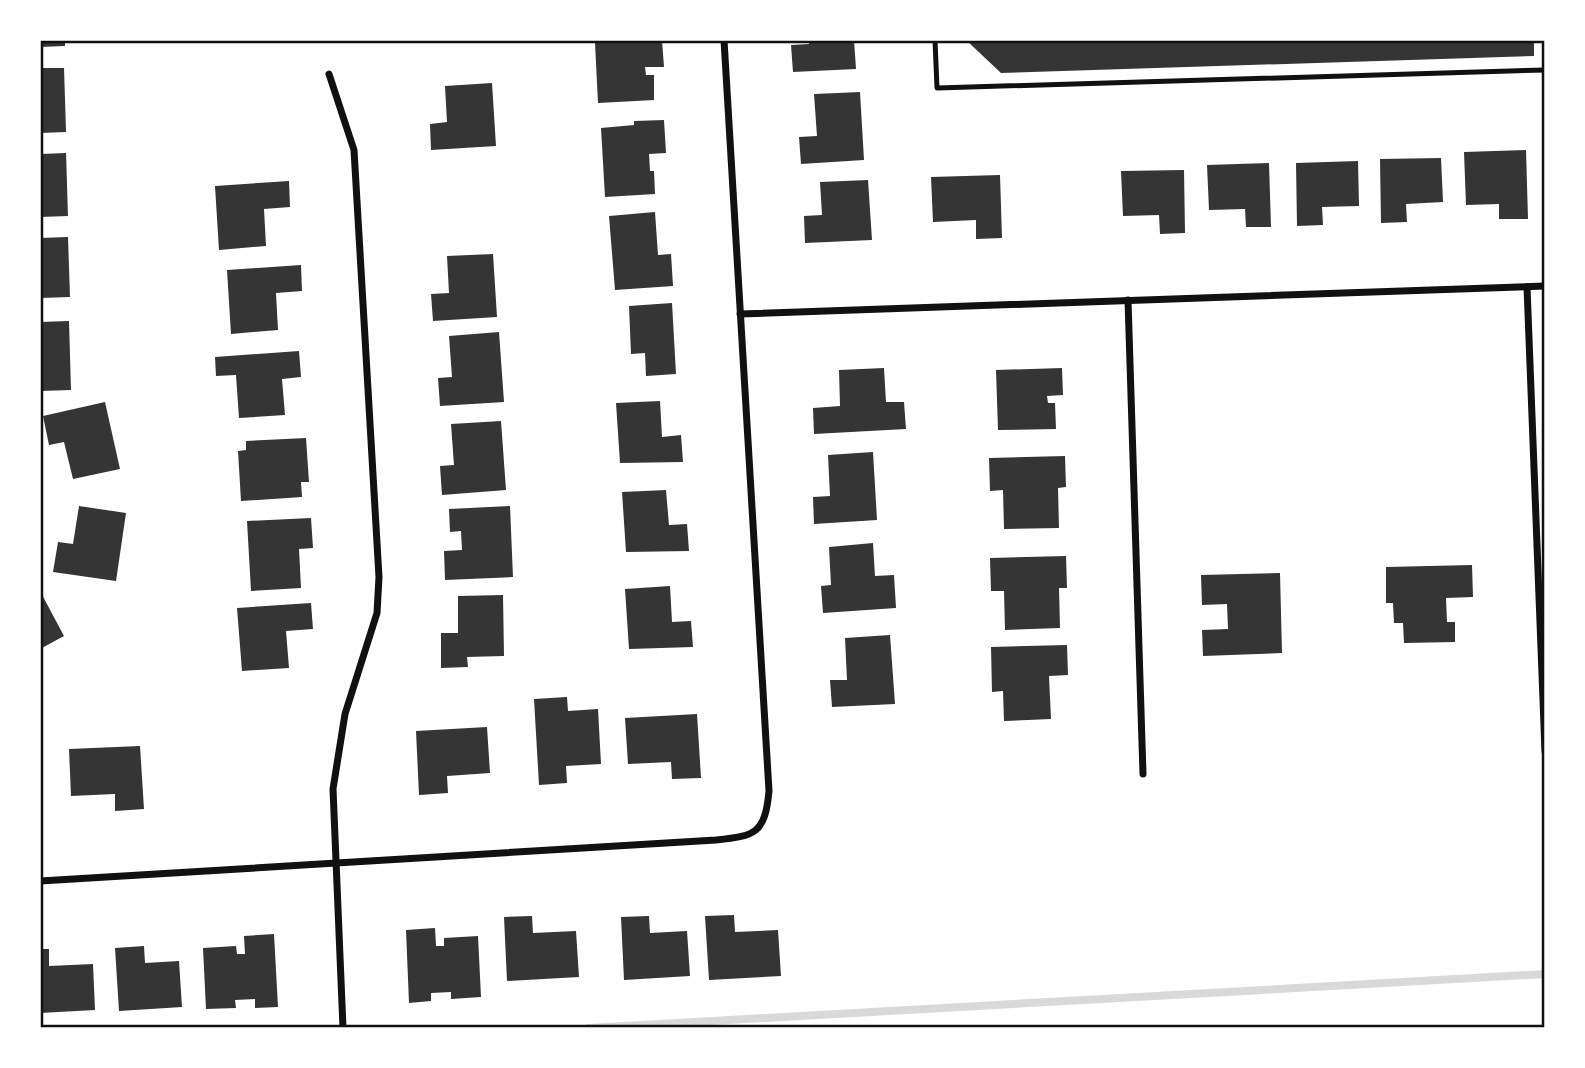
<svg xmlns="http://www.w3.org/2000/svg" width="1585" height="1068" font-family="'PT Sans Narrow',sans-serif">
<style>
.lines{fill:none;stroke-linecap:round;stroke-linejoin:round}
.stream{stroke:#d9d9d9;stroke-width:8}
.building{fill:#353535}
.service{stroke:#111;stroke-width:5}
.minor{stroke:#111;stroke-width:7}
.neatline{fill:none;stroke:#111;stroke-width:2.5}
</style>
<rect width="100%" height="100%" fill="#fff"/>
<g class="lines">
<polyline class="stream" points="588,1028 1545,974"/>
</g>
<g class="building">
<polygon points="40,40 65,40 65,46 40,47"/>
<polygon points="662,40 664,67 645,67 646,75 654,75 654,100 598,103 595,43"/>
<polygon points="809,40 854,40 856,69 793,72 791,45 809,44"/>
<polygon points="966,40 1534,40 1534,56 1001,73"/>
<polygon points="40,68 64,68 66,132 40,133"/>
<polygon points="492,83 496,146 431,150 430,124 447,122 445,86"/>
<polygon points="860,92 864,160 801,164 799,137 817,136 814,94"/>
<polygon points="664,120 666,153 649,154 650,171 654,171 655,194 605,197 601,128 634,125 634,121"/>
<polygon points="1526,150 1528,219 1499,219 1499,204 1466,205 1464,152"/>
<polygon points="66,153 68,216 40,217 40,154"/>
<polygon points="1441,158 1443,202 1406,204 1407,222 1381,223 1380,159"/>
<polygon points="1358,161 1359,206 1322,207 1323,225 1297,226 1296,163"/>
<polygon points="1269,163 1271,227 1246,227 1245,209 1209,210 1207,165"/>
<polygon points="1184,170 1185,233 1160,234 1159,215 1123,216 1121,171"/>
<polygon points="1000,175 1002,238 976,239 976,220 933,222 931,177"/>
<polygon points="868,180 872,240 805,243 804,216 822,215 820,182"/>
<polygon points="289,181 290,207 264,209 266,246 219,250 215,186"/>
<polygon points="655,212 658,255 671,254 673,286 615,290 609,216"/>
<polygon points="68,237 70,297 40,298 40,238"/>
<polygon points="493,254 497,317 433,321 431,294 449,293 447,256"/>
<polygon points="301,265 302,291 276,293 278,330 231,334 227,270"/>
<polygon points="672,303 676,374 646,376 645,353 631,354 629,306"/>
<polygon points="69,321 71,390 40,391 40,322"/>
<polygon points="499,332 504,402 440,406 438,378 452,377 449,336"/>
<polygon points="299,351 301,377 282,379 285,415 239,418 236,375 216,376 215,357"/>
<polygon points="884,368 886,402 904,402 906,429 814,434 813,408 840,406 839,370"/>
<polygon points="1062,368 1063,395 1047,396 1048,403 1055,403 1056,429 998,430 996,370"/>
<polygon points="660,401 662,437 681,435 683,462 620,463 616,403"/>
<polygon points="105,402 120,469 73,479 64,442 49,445 43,416"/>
<polygon points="501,421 506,490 442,495 440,466 454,465 451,424"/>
<polygon points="306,438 309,482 301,482 302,497 241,501 238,451 246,450 246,441"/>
<polygon points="873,452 877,520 814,524 813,497 830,496 828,455"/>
<polygon points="1065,456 1066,487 1058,488 1059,528 1004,529 1003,490 990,491 989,458"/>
<polygon points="666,490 669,525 687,524 689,551 626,552 622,492"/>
<polygon points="79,506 126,513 116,581 53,572 58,542 73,544"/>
<polygon points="510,506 513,577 445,580 444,551 462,550 461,531 450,532 449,509"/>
<polygon points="311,518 313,548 299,549 301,588 251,591 247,521"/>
<polygon points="873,543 875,576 894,575 896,608 823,613 821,586 831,585 829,547"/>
<polygon points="1066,556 1067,588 1059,588 1060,628 1005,630 1004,591 991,591 990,558"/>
<polygon points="1472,565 1473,597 1446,598 1447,622 1455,622 1455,642 1404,643 1403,623 1394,623 1393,603 1386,603 1386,567"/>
<polygon points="1280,573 1282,653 1203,656 1202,630 1228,629 1227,604 1202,605 1201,575"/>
<polygon points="670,586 672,622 691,621 693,647 629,649 625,589"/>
<polygon points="40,591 64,636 40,649"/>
<polygon points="503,595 504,656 467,657 468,667 441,668 441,633 458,633 458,596"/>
<polygon points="311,603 313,629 286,631 289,668 242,671 237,608"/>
<polygon points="890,635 895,704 832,707 830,680 847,680 845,638"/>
<polygon points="1067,645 1068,675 1049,676 1051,719 1004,721 1003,691 992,692 991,647"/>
<polygon points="567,697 568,711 598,709 601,764 566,766 567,783 539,785 534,699"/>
<polygon points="697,714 701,778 672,779 671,762 628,764 625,718"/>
<polygon points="487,727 490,773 447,776 448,793 419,795 416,731"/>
<polygon points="140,746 144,809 115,811 115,794 71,796 69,749"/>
<polygon points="734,915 735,932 778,930 781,976 709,980 705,916"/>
<polygon points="532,916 533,933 576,931 579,977 507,981 504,917"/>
<polygon points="649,916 650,933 687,931 690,976 624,980 621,917"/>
<polygon points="435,928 436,946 444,946 444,938 478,936 481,997 451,999 451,992 431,993 431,1001 409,1003 406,930"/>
<polygon points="274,934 278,1007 255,1008 255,999 235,1000 236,1008 206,1009 203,948 236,946 237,954 245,954 244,936"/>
<polygon points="144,946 145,963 179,961 182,1007 119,1011 115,948"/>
<polygon points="40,949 49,949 49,966 93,964 95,1010 40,1013"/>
</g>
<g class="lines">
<polyline class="service" points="935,40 937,88 1545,70"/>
<g class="minor">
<polyline points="329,74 354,150 379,577 377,613 345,714 333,789 343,1028"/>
<polyline points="1527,287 1545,751"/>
<polyline points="1128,300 1143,774"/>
<polyline points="740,314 1545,286"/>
<path d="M40,881L716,840C755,836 765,834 769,791L724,40"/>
</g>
</g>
<rect width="1585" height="1068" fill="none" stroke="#ffffff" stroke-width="84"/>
<rect x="42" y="42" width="1501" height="984" class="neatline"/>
</svg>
